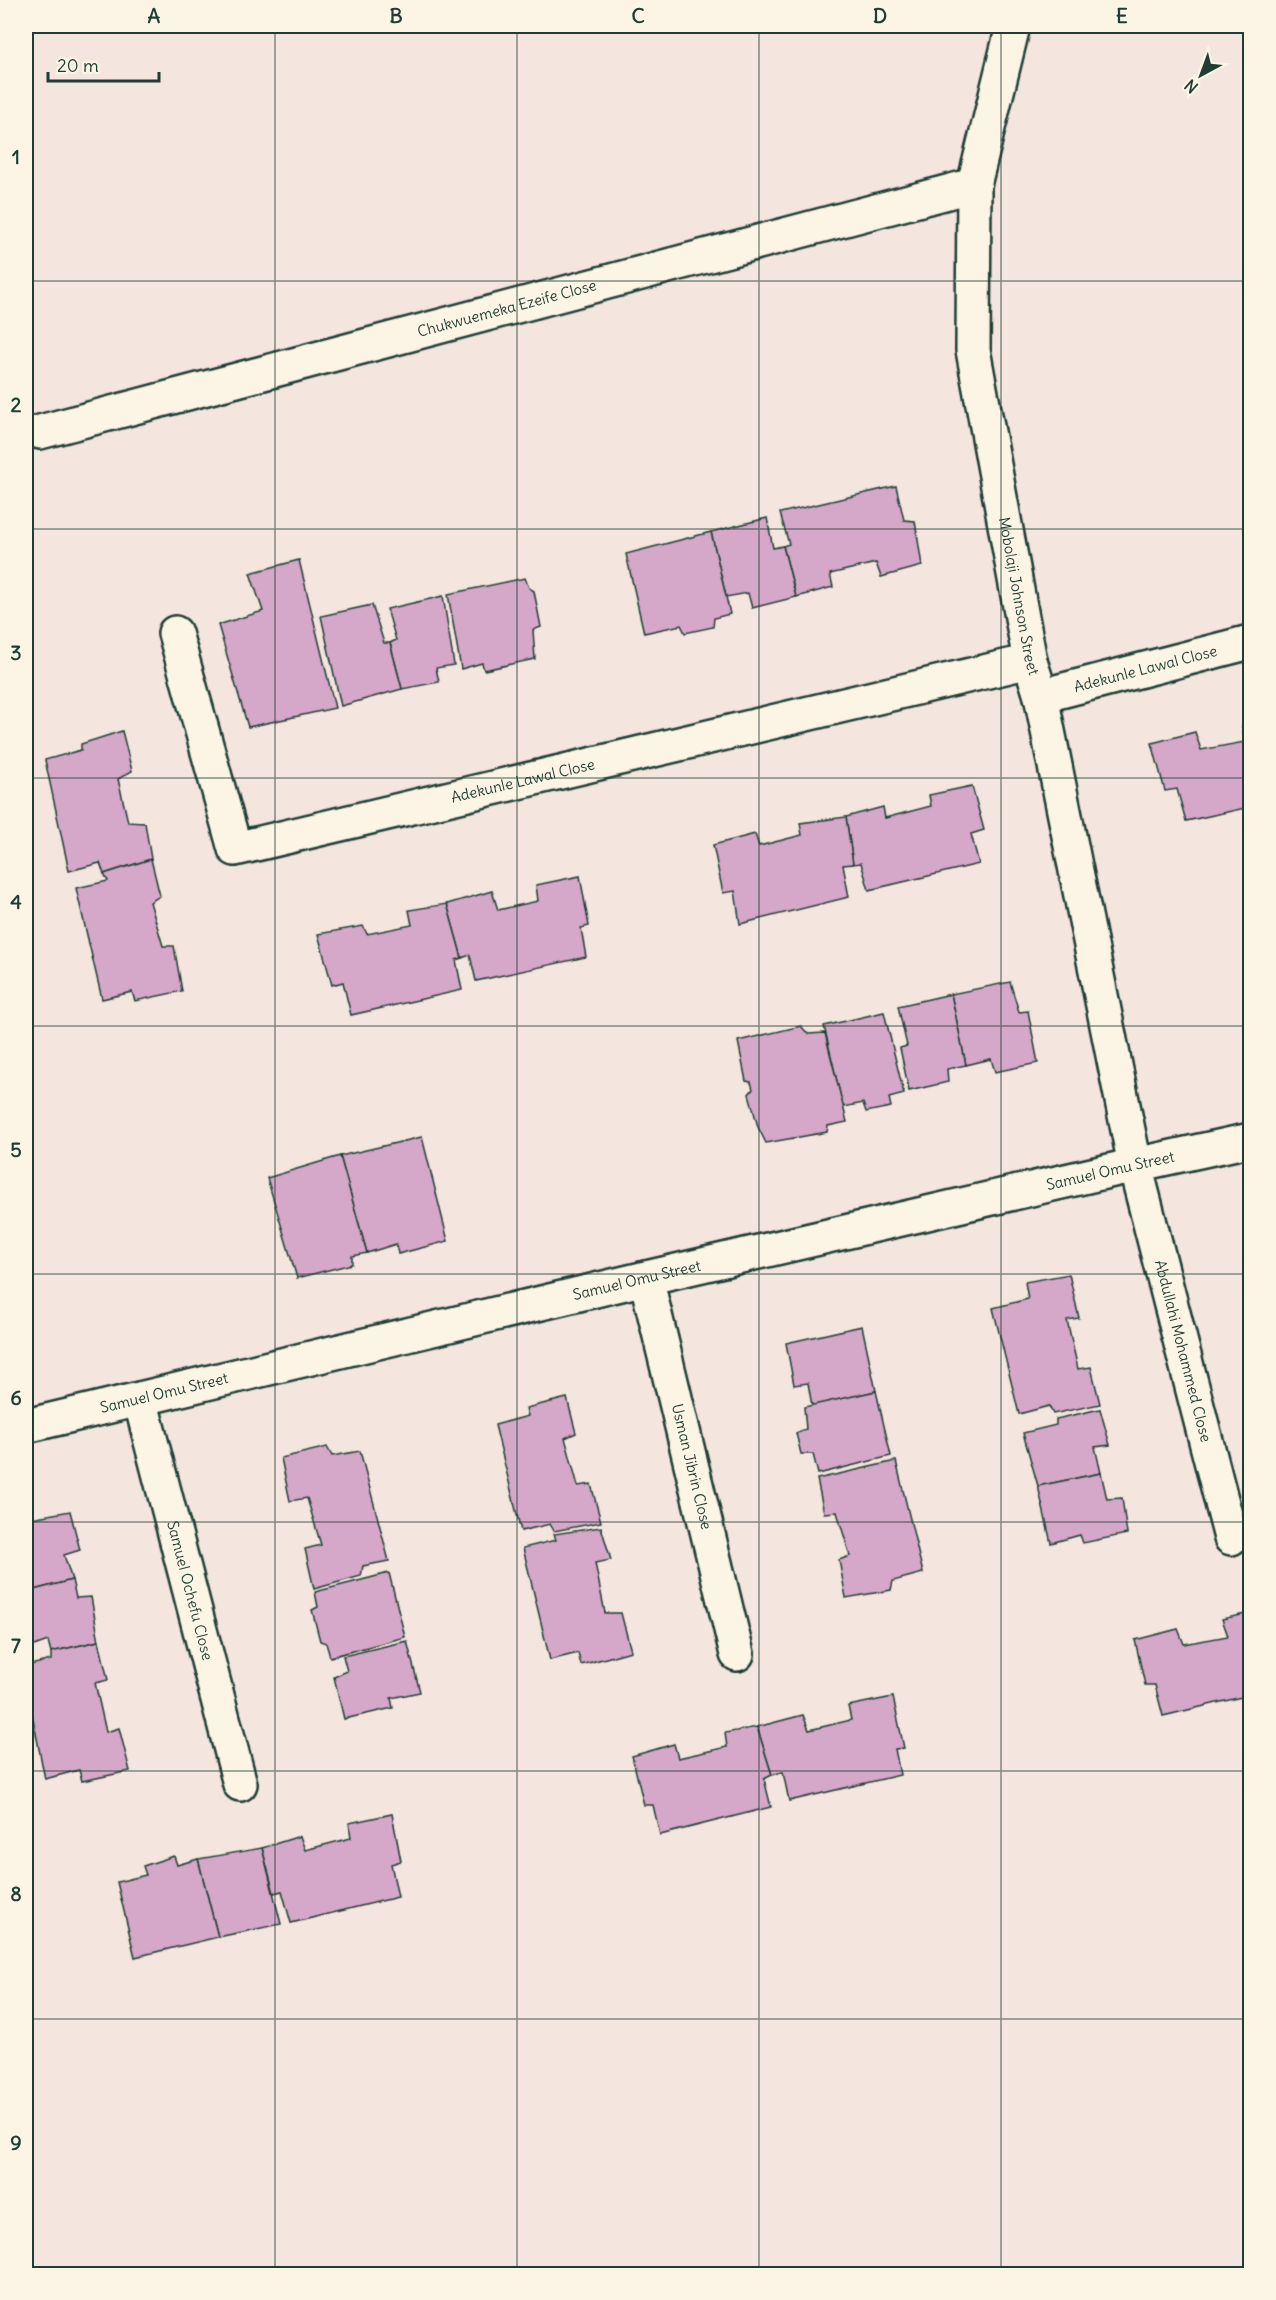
<svg xmlns="http://www.w3.org/2000/svg" width="1276" height="2300" font-family="Delius,sans-serif">
<style>
.building{fill:#d5a7c8;stroke:#1f3d34;stroke-width:1.5}
.lines{fill:none;stroke-linecap:round;stroke-linejoin:round}
.minor-casing{stroke:#1f3d34;stroke-width:38}
.minor{stroke:#fcf5e5;stroke-width:33}
.grid{fill:none;stroke:#1f3d34;stroke-width:1.5;stroke-opacity:0.55}
.labels{text-anchor:middle;stroke-width:5;stroke-linejoin:round;paint-order:stroke}
.street-label{font-size:15px;fill:#1f3d34;stroke:#fcf5e5}
.neatline{fill:none;stroke:#1f3d34;stroke-width:2}
.grid-label{font-size:20px;text-anchor:middle;font-weight:bold;fill:#1f3d34}
</style>
<rect width="100%" height="100%" fill="#f4e5df"/>
<filter id="ink" filterUnits="userSpaceOnUse"><feTurbulence type="fractalNoise" baseFrequency=".0167" numOctaves="2"/><feDisplacementMap in="SourceGraphic" scale="12" xChannelSelector="R" yChannelSelector="G"/><feConvolveMatrix kernelMatrix="1 2 1 2 8 2 1 2 1" color-interpolation-filters="sRGB"/></filter>
<g filter="url(#ink)">
<g class="building">
<polygon points="896,486 904,520 915,521 922,566 881,577 876,563 830,574 833,587 796,597 783,546 789,544 780,513"/>
<polygon points="767,518 773,548 783,546 796,597 752,608 748,593 726,597 711,532"/>
<polygon points="711,532 730,614 714,618 713,627 685,633 681,625 644,633 626,554"/>
<polygon points="299,560 335,708 248,727 218,625 263,611 250,573"/>
<polygon points="525,578 529,588 534,591 541,627 533,630 535,659 484,670 482,663 461,669 448,594"/>
<polygon points="443,596 454,665 436,668 439,682 402,689 390,643 396,640 387,609"/>
<polygon points="372,605 384,643 390,643 402,689 341,706 321,616"/>
<polygon points="1250,725 1250,807 1186,821 1177,789 1165,791 1152,743 1195,732 1201,750 1245,742 1242,726"/>
<polygon points="122,731 132,771 118,779 128,822 145,823 151,859 104,874 100,863 69,871 45,760 81,750 81,744"/>
<polygon points="972,786 984,830 971,834 979,864 869,890 861,863 853,864 846,817 883,807 885,818 931,806 929,795"/>
<polygon points="846,817 853,864 843,865 849,897 740,924 735,891 723,893 713,845 755,834 759,846 802,835 800,823"/>
<polygon points="151,859 160,896 150,902 163,946 174,946 182,991 135,1001 132,992 102,999 76,888 108,881 104,874"/>
<polygon points="580,876 589,926 581,928 586,957 476,981 470,955 462,958 447,904 492,891 498,910 538,901 536,885"/>
<polygon points="447,904 462,958 456,960 462,990 351,1015 343,982 332,985 318,934 363,926 367,934 412,925 409,910"/>
<polygon points="1010,982 1019,1012 1028,1011 1038,1063 995,1072 991,1059 966,1065 951,994"/>
<polygon points="951,994 966,1065 947,1069 948,1082 909,1091 900,1048 907,1046 898,1006"/>
<polygon points="884,1012 904,1094 889,1098 891,1107 866,1112 863,1103 843,1107 824,1026"/>
<polygon points="801,1026 808,1034 825,1033 847,1122 828,1126 827,1132 766,1143 758,1127 749,1094 753,1089 751,1082 746,1081 738,1041"/>
<polygon points="422,1137 448,1241 398,1254 396,1244 367,1253 340,1156"/>
<polygon points="340,1156 367,1253 352,1256 352,1264 297,1278 267,1178"/>
<polygon points="1069,1274 1079,1318 1067,1320 1078,1369 1091,1367 1100,1404 1053,1414 1049,1406 1019,1414 993,1308 1028,1299 1025,1282"/>
<polygon points="862,1326 876,1391 812,1406 808,1383 794,1385 786,1343"/>
<polygon points="876,1391 891,1456 818,1474 813,1454 801,1454 796,1433 806,1429 804,1407"/>
<polygon points="567,1398 576,1433 565,1438 578,1486 591,1484 601,1522 554,1531 550,1524 521,1531 495,1425 528,1416 526,1408"/>
<polygon points="1100,1409 1110,1445 1095,1447 1101,1473 1038,1486 1023,1433 1056,1425 1056,1419"/>
<polygon points="327,1447 332,1456 360,1451 389,1561 363,1566 361,1576 314,1589 305,1549 321,1545 307,1498 290,1501 281,1458"/>
<polygon points="896,1461 923,1573 893,1581 891,1590 846,1598 839,1560 850,1556 837,1512 824,1513 817,1479"/>
<polygon points="1101,1473 1107,1499 1122,1498 1127,1534 1083,1543 1080,1535 1051,1543 1038,1486"/>
<polygon points="70,1511 80,1550 64,1555 72,1580 26,1592 26,1519"/>
<polygon points="601,1527 611,1560 595,1563 605,1613 621,1613 631,1651 581,1665 578,1653 550,1660 523,1548 556,1540 554,1534"/>
<polygon points="389,1573 405,1637 330,1657 326,1643 320,1641 312,1610 318,1607 315,1592"/>
<polygon points="72,1580 76,1598 91,1597 99,1641 51,1652 48,1641 26,1649 26,1592"/>
<polygon points="1250,1613 1250,1695 1163,1716 1155,1685 1145,1685 1135,1640 1178,1629 1184,1644 1228,1636 1222,1619"/>
<polygon points="99,1641 108,1680 95,1683 106,1732 119,1728 130,1771 82,1781 79,1770 45,1779 26,1683 26,1666 51,1660 51,1652"/>
<polygon points="407,1641 420,1692 391,1698 393,1708 344,1719 334,1677 347,1671 343,1656"/>
<polygon points="893,1697 904,1748 895,1749 900,1775 789,1801 783,1772 772,1775 757,1727 803,1715 809,1730 851,1720 848,1706"/>
<polygon points="757,1727 772,1775 764,1779 771,1807 660,1835 653,1805 644,1805 632,1756 674,1744 678,1758 727,1747 725,1733"/>
<polygon points="392,1814 401,1861 391,1864 398,1897 291,1923 282,1891 274,1893 262,1848 300,1836 305,1850 351,1838 349,1823"/>
<polygon points="262,1848 281,1924 218,1937 198,1859"/>
<polygon points="174,1856 177,1865 198,1859 218,1937 135,1957 117,1882 146,1875 143,1866"/>
</g>
<g class="lines">
<g class="minor-casing">
<g id="minor">
<path id="s1" d="M1013,26L974,185L973,350L1030,661L1041,696L1135,1165L1231,1538"/>
<path id="s2" d="M40,432L974,185"/>
<path id="s3" d="M175,633L235,849L1030,661"/>
<path id="s4" d="M1041,696L1250,642"/>
<path id="s5" d="M646,1278L737,1654"/>
<path id="s6" d="M140,1399L240,1784"/>
<path id="s7" d="M26,1426L646,1278L1135,1165L1250,1140"/>
</g>
</g>
<use href="#minor" class="minor"/>
</g>
</g>
<path class="grid" d="M275,26V2274M517,26V2274M759,26V2274M1001,26V2274M26,281H1250M26,529H1250M26,778H1250M26,1026H1250M26,1274H1250M26,1522H1250M26,1771H1250M26,2019H1250"/>
<g class="labels">
<g class="street-label">
<text dy="5" stroke="none"><textPath href="#s2" startOffset="483">Chukwuemeka Ezeife Close</textPath></text>
<text dy="5" stroke="none"><textPath href="#s1" startOffset="579">Mobolaji Johnson Street</textPath></text>
<text dy="5" stroke="none"><textPath href="#s4" startOffset="108">Adekunle Lawal Close</textPath></text>
<text dy="5" stroke="none"><textPath href="#s3" startOffset="520">Adekunle Lawal Close</textPath></text>
<text dy="5" stroke="none"><textPath href="#s7" startOffset="1114">Samuel Omu Street</textPath></text>
<text dy="5" stroke="none"><textPath href="#s7" startOffset="628">Samuel Omu Street</textPath></text>
<text dy="5" stroke="none"><textPath href="#s1" startOffset="1352">Abdullahi Mohammed Close</textPath></text>
<text dy="5" stroke="none"><textPath href="#s7" startOffset="142">Samuel Omu Street</textPath></text>
<text dy="5" stroke="none"><textPath href="#s5" startOffset="194">Usman Jibrin Close</textPath></text>
<text dy="5" stroke="none"><textPath href="#s6" startOffset="198">Samuel Ochefu Close</textPath></text>
</g>
</g>
<rect width="1276" height="2300" fill="none" stroke="#fcf5e5" stroke-width="66"/>
<g transform="translate(1201 75) rotate(221)" stroke="#fcf5e5" stroke-width="4.5" paint-order="stroke">
<path d="M0-4.5L10 22L0 15L-10 22Z" fill="#1f3d34"/>
<text y="-9" font-size="16" font-weight="bold" text-anchor="middle" fill="#1f3d34">N</text>
</g>
<path d="M48 72v9h111v-9" fill="none" stroke="#1f3d34" stroke-width="3"/>
<text x="57" y="72" font-size="18" fill="#1f3d34" stroke="#fcf5e5" stroke-width="4.5" paint-order="stroke">20 m</text>
<rect x="33" y="33" width="1210" height="2234" class="neatline"/>
<g class="grid-label">
<text x="154" y="23">A</text>
<text x="396" y="23">B</text>
<text x="638" y="23">C</text>
<text x="880" y="23">D</text>
<text x="1122" y="23">E</text>
<text x="16" y="164">1</text>
<text x="16" y="412">2</text>
<text x="16" y="660">3</text>
<text x="16" y="909">4</text>
<text x="16" y="1157">5</text>
<text x="16" y="1405">6</text>
<text x="16" y="1653">7</text>
<text x="16" y="1901">8</text>
<text x="16" y="2150">9</text>
</g>
</svg>
